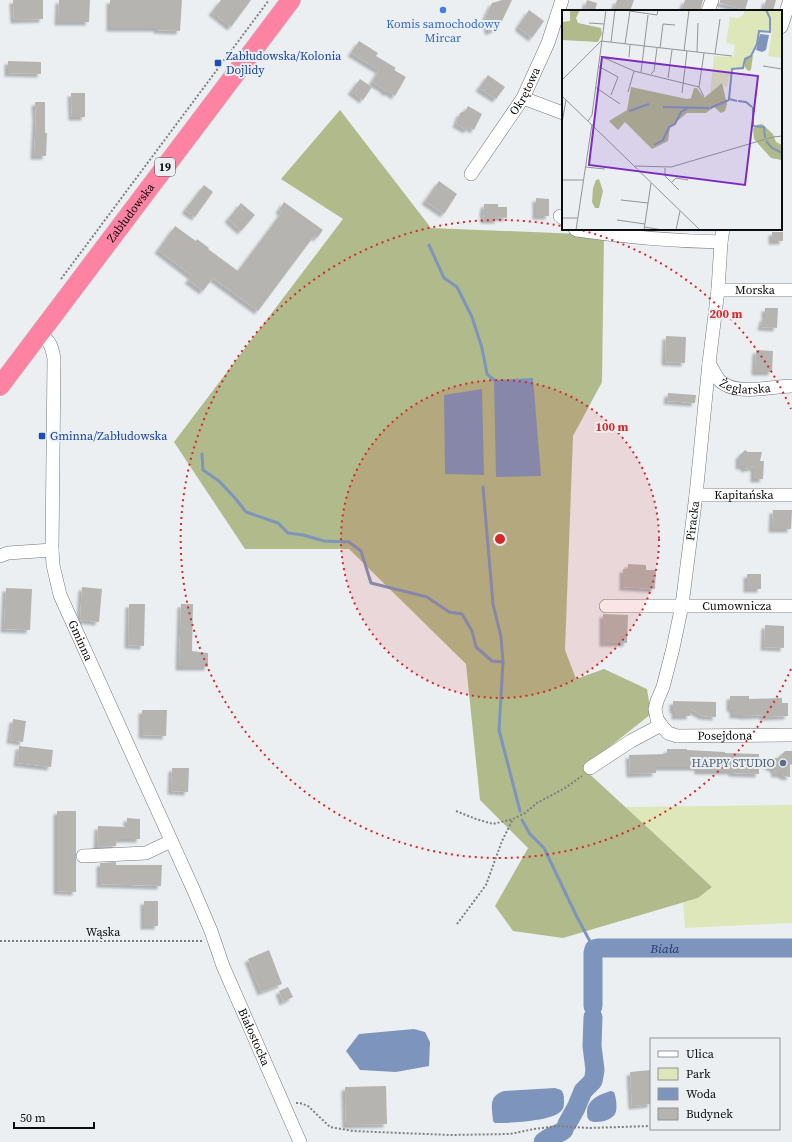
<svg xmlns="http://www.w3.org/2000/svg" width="792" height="1142" font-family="'Source Serif 4',serif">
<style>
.green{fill:#dde7ba}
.forest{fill:#b0ba8b}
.water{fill:#7d95bc}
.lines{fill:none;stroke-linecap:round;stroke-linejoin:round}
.stream{stroke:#7d95bc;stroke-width:3}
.river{stroke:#7d95bc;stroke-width:19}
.building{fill:#b6b4b0;filter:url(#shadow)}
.minor-casing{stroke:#75787a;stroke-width:14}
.highway-casing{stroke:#c9caca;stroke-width:20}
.path{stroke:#7d7f81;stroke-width:2;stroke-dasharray:2 2;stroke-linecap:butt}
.minor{stroke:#fff;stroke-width:13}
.highway{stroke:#fe83a3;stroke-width:19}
.ring{fill:none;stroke:#d62828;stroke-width:2;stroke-dasharray:2 4}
.shop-dot{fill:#3f7fe0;stroke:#eceff2;stroke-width:1.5}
.transit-dot{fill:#1a4fb4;stroke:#eceff2;stroke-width:1.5}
.service-dot{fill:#5c6f8a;stroke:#eceff2;stroke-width:1.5}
.labels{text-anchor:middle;stroke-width:4;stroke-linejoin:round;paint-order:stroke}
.shield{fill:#eceff2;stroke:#4e5052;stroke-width:1}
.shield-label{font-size:11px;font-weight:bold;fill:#0b0c0d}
.shop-label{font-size:12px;fill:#366cbe;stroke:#eceff2}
.transit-label{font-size:12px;fill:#164399;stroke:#eceff2;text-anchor:start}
.street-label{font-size:12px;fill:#0b0c0d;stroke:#eceff2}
.service-label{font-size:12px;fill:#4e5e75;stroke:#eceff2;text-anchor:end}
.water-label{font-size:13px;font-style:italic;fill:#203e71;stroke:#eceff2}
.inset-river{fill:none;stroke:#7d95bc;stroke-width:2}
.inset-road{fill:none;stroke:#929496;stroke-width:1}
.view{fill:#7b2cbf;fill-opacity:0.15;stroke:#7b2cbf;stroke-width:2}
.inset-edge{fill:none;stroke:#0b0c0d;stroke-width:2}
.centre{fill:#d62828;stroke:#eceff2;stroke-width:2}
.ring-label{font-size:12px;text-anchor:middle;font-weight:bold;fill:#d62828;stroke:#eceff2;stroke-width:4;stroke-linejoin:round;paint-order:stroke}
</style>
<defs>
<filter id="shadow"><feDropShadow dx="-3.5" dy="3.5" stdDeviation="1" flood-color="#0004"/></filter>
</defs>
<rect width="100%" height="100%" fill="#eceff2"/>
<polygon class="green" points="792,805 792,923 685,928 683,903 698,898 712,887 625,807"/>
<polygon class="forest" points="340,110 431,228 604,235 602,382 573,436 565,650 576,679 604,669 647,689 651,714 583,768 712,887 698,898 563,938 513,931 495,906 528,848 480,800 466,664 349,549 245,549 174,442 343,219 281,179"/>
<g class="water">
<polygon points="533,378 541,476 496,477 494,380"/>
<polygon points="482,389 484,475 445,474 444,395"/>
<polygon points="414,1029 425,1032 430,1042 429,1066 396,1072 360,1070 346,1051 359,1034"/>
<path d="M555,1088L561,1090C564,1093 564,1097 564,1101C564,1104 564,1108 562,1110C555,1121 511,1123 498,1123H495L493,1121C492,1107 488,1096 504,1091Z"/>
<path d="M611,1091L614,1092C616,1097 618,1109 615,1114C612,1120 595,1125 589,1120C587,1118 587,1115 587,1112C587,1099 601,1094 611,1091Z"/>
</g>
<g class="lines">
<g class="stream">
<polyline points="429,245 444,278 457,287 472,317 482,348 487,374 494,380"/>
<polyline points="202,454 203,470 219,481 235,498 246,512 278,523 288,533 303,535 324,541 349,542 361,551 371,583 427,597 449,612 462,614 472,631 476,647 492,661 503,662"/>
<polyline points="483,487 493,604 501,637 503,662 499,730 520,811"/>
<polyline points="522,820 530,834 544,848 576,915 594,949"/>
</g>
<g class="river">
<path id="s1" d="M593,1006V953L594,949L598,948H792"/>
<polyline points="567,1124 576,1108 583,1091 593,1081 594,1076 595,1070 592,1046 593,1017"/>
<path d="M543,1142C550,1135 558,1135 564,1130"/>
</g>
</g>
<g class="building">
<polygon points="13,0 43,0 43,19 14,20"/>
<polygon points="59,0 90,0 89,22 58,22"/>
<polygon points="110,0 182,0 180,31 157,30 157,28 110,28"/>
<polygon points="221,0 251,0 231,27 212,12"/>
<polygon points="502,0 512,0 499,27 489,32 485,20 486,16 492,3"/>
<polygon points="587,0 597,3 595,11 584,11"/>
<polygon points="617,0 634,0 630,11 613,11"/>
<polygon points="685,0 703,0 700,11 688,11 682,9"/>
<polygon points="720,0 748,0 745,10 720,3"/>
<polygon points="766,0 776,0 773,11 763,11"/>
<polygon points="529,10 544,21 532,38 519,28 519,25"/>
<polygon points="359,41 378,53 376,56 396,68 394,70 406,77 395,96 389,92 386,92 382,88 372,82 379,70 351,53"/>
<polygon points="8,61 41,62 41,74 8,73"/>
<polygon points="488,75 505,87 496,99 479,88"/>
<polygon points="360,79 372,87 363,100 351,91"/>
<polygon points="71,93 85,93 85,117 72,117"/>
<polygon points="35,102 45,102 45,133 47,133 46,156 34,156 36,118"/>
<polygon points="468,106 482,114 474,130 469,127 467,130 456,124 460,113 465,111"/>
<polygon points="439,181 457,194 444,214 425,201"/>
<polygon points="204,185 213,192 195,217 185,210"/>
<polygon points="536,198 549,199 549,216 536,216"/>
<polygon points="284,202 323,230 317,238 314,236 258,311 213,278 203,291 188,280 192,276 158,250 175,226 196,241 197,239 209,248 208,249 238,271 282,212 279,210"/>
<polygon points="241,203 255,215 241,231 228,219"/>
<polygon points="484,204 498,204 498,207 507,207 507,218 498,217 498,220 484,220 483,210 484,208"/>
<rect x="772" y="232" width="11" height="9"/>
<polygon points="765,308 778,308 777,328 761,327 763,318 765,318"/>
<polygon points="666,336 686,337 685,363 665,362"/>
<polygon points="756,350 773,351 772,372 755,372"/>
<polygon points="668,393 696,395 695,403 667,401"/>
<polygon points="745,450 748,452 762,452 760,461 764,461 763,479 754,479 754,467 744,469 744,466 739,466 739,456"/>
<polygon points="773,510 792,510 791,529 772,529"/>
<polygon points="628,564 646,565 646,570 656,570 655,589 623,587 623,569 628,569"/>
<rect x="747" y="574" width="14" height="15"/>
<polygon points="82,587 102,589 99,622 80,620"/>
<polygon points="6,588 32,589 30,630 4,629"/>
<polygon points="129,604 145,604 144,646 128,645"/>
<polygon points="181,604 193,604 192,651 208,653 208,667 179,667"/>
<polygon points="603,614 628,615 627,643 603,643"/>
<polygon points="765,625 784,626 784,648 764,647"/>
<polygon points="730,696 749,696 749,699 782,698 782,703 788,703 788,716 763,717 763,715 742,716 742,715 733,715 733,709 730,708"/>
<polygon points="673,701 716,702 716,717 703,716 690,709 690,716 675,716 675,710 673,710"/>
<polygon points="142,710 167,710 166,736 142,735"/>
<polygon points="13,719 26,721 23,742 10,740"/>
<polygon points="19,746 53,750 51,767 17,763"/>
<polygon points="667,749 687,749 687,750 725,752 725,753 759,754 759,758 778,758 785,751 792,751 792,765 790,764 790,777 783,776 782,774 775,774 774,769 759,761 759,774 732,773 732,771 698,771 698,767 656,767 656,773 630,774 629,755 667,754"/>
<polygon points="172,768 189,768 188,792 171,791"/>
<polygon points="57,811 76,811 76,892 57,891"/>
<polygon points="127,818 140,819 140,839 117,839 116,846 97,847 98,826 127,827"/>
<polygon points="116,862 116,865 162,865 161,886 100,884 100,863"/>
<rect x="144" y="901" width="14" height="25"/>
<polygon points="269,950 282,984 261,992 248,959"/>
<polygon points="288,987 293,997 283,1002 279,991"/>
<polygon points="651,1070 651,1104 632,1106 630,1072"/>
<polygon points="386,1086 387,1124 346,1125 345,1087"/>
</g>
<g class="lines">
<g class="minor-casing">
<g id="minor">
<polyline points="708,11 712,0"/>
<polyline points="781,27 790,0"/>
<polyline points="523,98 563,113"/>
<path id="s2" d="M471,174L523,98L548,43L562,0"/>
<polyline points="560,216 563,218"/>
<path d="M575,229L577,230C625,237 672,241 721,242"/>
<path id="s3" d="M718,290H792"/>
<path id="s4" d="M39,333C50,341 52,346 54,359L52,550L53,565L60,595L194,891L211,931L223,966L300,1142"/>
<path id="s5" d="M709,363C712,368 715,375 719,380C736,397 770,386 792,386"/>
<path id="s6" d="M696,495H792"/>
<polyline points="0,556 8,553 52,550"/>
<path id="s7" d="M606,606H792"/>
<path id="s8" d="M661,725L668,733L677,736L792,735"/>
<path id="s9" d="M590,768L631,741L661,725L657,719L655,709L657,701L663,687L673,648L682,605L696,495L709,363L718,290L721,242L723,229"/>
<polyline points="83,856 146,853 171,841"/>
</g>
</g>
<g class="highway-casing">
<g id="highway">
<path id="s10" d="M0,386L291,0"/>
</g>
</g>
<g class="path">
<polyline points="61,279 269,0"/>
<polyline points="456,811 476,819 493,824 513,819 525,813 537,803 565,788 582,776"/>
<polyline points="457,924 486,885 502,841 513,819"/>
<polyline points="0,941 203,941"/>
<polyline points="296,1103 300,1103 308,1106 330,1127 353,1131 450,1135 510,1134 534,1129 557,1126 589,1128 651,1126"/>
</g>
<use href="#minor" class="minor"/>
<use href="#highway" class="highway"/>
</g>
<circle cx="500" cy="539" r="159" fill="#d62828" fill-opacity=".12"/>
<g class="ring">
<circle cx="500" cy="539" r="159"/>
<path d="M791 669A319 319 0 1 1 561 226M577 229A319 319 0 0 1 791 409"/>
</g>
<circle class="shop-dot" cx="443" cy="10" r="4"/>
<g class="transit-dot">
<rect x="214" y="59" width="8" height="8" rx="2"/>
<rect x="38" y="432" width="8" height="8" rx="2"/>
</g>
<circle class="service-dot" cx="783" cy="763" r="4"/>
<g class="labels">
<rect class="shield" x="155" y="158" width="20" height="18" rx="3"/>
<g class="shield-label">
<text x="165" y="171">19</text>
</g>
<g class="shop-label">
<text x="443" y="28">Komis samochodowy<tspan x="443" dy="14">Mircar</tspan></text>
</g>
<g class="transit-label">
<text x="226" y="60">Zabłudowska/Kolonia<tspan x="226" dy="14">Dojlidy</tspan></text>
<text x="50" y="440">Gminna/Zabłudowska</text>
</g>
<g class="street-label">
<text dy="4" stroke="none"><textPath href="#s2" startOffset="99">Okrętowa</textPath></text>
<text dy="4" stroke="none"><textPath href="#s10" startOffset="217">Zabłudowska</textPath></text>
<text dy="4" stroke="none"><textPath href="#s3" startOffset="37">Morska</textPath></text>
<text dy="4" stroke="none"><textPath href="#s5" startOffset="48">Żeglarska</textPath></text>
<text dy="4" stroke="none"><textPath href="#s6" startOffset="48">Kapitańska</textPath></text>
<text dy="4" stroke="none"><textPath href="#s9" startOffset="293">Piracka</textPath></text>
<text dy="4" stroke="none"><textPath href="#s7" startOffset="131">Cumownicza</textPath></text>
<text dy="4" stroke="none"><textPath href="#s4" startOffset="318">Gminna</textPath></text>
<text dy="4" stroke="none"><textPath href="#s8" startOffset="68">Posejdona</textPath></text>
<text x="103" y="936">Wąska</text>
<text dy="4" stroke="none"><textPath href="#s4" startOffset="751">Białostocka</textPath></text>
</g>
<g class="service-label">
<text x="775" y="767">HAPPY STUDIO</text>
</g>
<g class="water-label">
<text dy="5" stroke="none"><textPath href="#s1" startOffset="128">Biała</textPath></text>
</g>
</g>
<g transform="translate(562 10)">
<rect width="220" height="220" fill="#eceff2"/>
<path d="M182,0H220V48L206,46L210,22L208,18L207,22L197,21L195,35L181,60L169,58L165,77H162L160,73L148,83L152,46L171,47L173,35L164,33L168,7L176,8L182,4Z" fill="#dde7ba"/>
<path d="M8,0H18L14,8L16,13L39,18L40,24L36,32L0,30V12L8,11ZM191,45L189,60L186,61L183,57V50ZM160,73L165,94L163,101L159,103L152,97L144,103H125L108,117L106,131L90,139L63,112L56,120L47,111L65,100L69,77L125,89L129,88L132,78H135L142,88ZM200,114L211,124L214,132L220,135L219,150L209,148L192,129L191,119L195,115ZM37,169L41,181L37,198H33L30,192L31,178L34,170Z" fill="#b0ba8b"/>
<path d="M198,24L207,25L204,40L200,42L194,40Z" fill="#7d95bc"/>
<path class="inset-river" d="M175,91L167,89L170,59L181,58L183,49L189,46L195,34L197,21L208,22V8L204,0M176,91L184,92L190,97M101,97L147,98M191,97V116L202,117L203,128M148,98L167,90M67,101L87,94M204,131L210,138L220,143M92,135L101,130L107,117L113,114L119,102L126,98"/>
<path class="inset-road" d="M27,13L42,14M39,31L170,46M49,32L53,0M63,34L68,1L95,5L96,0M98,38L101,14L113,15M122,41L127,0M135,42L136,13M153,44L158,9M38,46L72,61L137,77L142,87M67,47L68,35M36,56L56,67L49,85M201,56L220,59M79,62L86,5M89,64L92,61L95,38M106,68L110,40M0,70L39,31M33,77L58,94M137,77L142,43M66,82L72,61M120,83L125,41M0,86L138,220M26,111L30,105L44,0M0,113L4,90M73,156L109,157L211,127L220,126M23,157L43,159M103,158V166L117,180M0,170H21M110,172L114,168L126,170M59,190L86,193M0,208H15M55,210L83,214M82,217L101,220M14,220L30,114M82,220L89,173M114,220L118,201"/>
<path class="view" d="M40,47L196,66L183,175L27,155Z"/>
<rect width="220" height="220" class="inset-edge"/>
</g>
<circle cx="500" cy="539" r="6" class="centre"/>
<g class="ring-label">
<text x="726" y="318">200 m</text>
<text x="612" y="431">100 m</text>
</g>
<rect x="650" y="1038" width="130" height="92" fill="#eceff2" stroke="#929496"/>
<rect x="658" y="1051" width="20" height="6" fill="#ffffff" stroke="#929496"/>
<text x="686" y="1058" font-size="12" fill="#0b0c0d">Ulica</text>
<rect x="658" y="1068" width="20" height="12" fill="#dde7ba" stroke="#929496"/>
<text x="686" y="1078" font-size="12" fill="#0b0c0d">Park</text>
<rect x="658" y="1088" width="20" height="12" fill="#7d95bc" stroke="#929496"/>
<text x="686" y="1098" font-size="12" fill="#0b0c0d">Woda</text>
<rect x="658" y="1108" width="20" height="12" fill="#b6b4b0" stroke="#929496"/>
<text x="686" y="1118" font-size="12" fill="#0b0c0d">Budynek</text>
<path d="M14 1122v6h80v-6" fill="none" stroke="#0b0c0d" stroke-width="2"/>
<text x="20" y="1122" font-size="12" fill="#0b0c0d" stroke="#eceff2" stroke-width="3" paint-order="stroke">50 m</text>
</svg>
